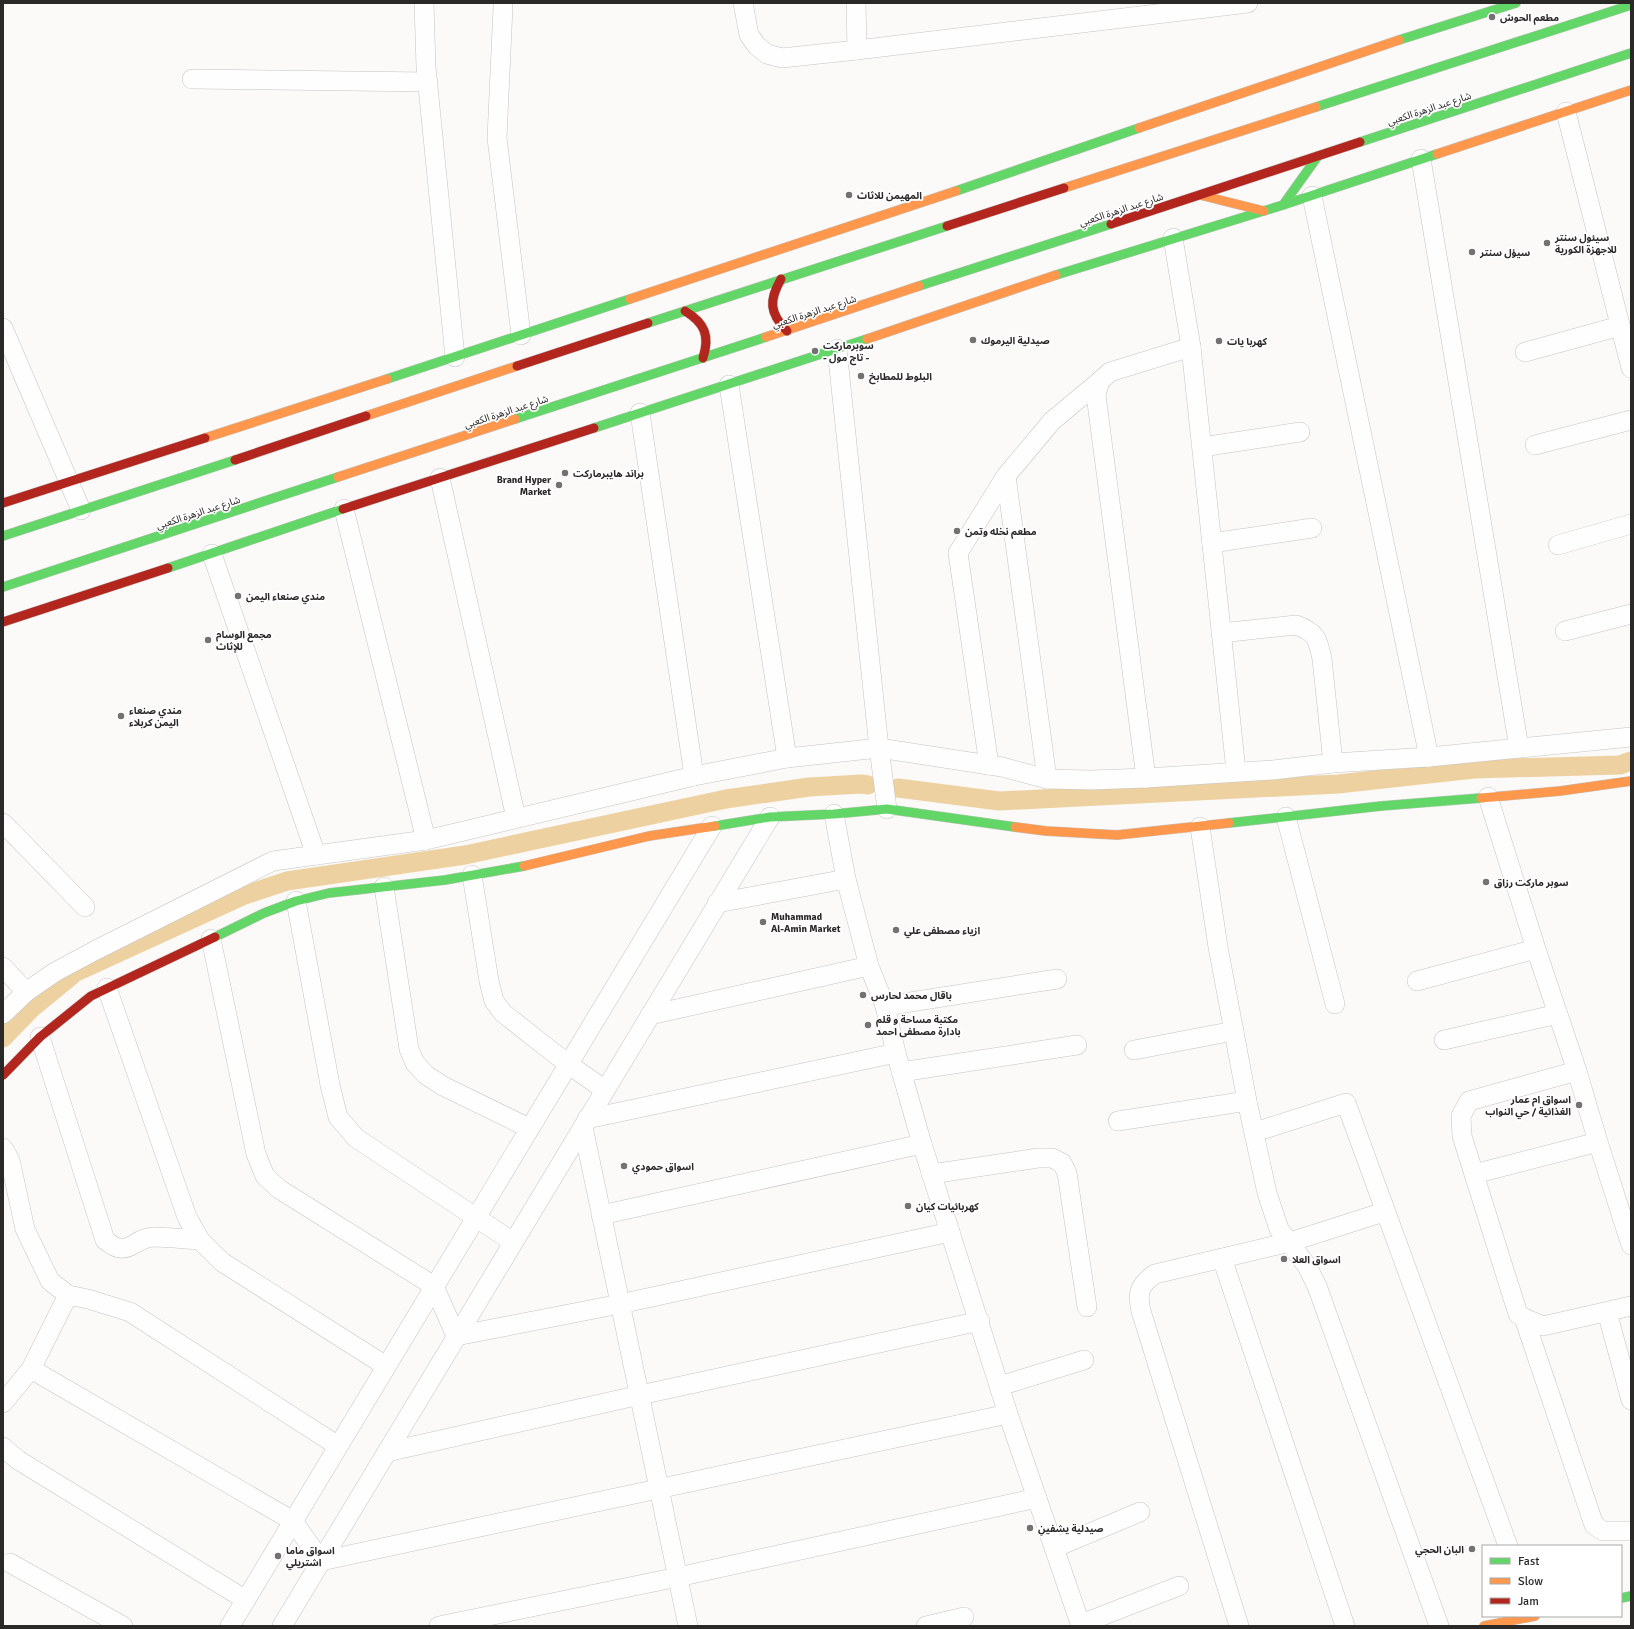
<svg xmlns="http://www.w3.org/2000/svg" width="1634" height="1629" font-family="Signika,'Noto Sans Arabic',sans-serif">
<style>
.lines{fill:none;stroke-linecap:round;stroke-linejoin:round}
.canal{stroke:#eed1a1;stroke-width:19}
.street-casing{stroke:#c5c4c3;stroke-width:20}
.fast-casing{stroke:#c5c4c3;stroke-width:10}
.slow-casing{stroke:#c5c4c3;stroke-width:10}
.jam-casing{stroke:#c5c4c3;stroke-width:10}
.street{stroke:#fefefe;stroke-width:19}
.fast{stroke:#63d668;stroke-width:9}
.slow{stroke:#ff974d;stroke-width:9}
.jam{stroke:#b3261e;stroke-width:9}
.poi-dot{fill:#737271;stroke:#fff;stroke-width:1.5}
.labels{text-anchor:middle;stroke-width:3.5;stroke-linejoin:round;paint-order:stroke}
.poi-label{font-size:10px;font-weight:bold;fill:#2a2928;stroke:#fff;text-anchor:start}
.street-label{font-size:10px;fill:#2a2928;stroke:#fff}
</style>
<rect width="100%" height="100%" fill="#fbfaf8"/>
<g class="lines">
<g class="canal">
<polyline points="898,788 999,801 1338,784 1474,769 1620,765 1631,761"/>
<polyline points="3,1038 31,1009 76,972 242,896 287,881 465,855 726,799 809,787 861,784 868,785"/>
</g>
<g class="street-casing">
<g id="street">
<polyline points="424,3 426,67 455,357"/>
<polyline points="743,3 749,35 757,46 767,54 782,58 857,50 1248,3"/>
<polyline points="856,3 857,50"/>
<polyline points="503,7 497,138 521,335"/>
<polyline points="192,79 428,82"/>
<polyline points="1566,112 1631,368"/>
<polyline points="1421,159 1519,748"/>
<polyline points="1312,196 1429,757"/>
<polyline points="1173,238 1191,347 1236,771"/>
<polyline points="3,328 81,510"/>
<polyline points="837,349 879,748 887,809"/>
<polyline points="1525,352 1620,326"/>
<polyline points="729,385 787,758"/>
<polyline points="640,413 694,776"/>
<polyline points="1535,445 1631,420"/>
<polyline points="1202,447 1300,432"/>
<polyline points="1006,476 1047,779"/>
<polyline points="440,478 516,818"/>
<polyline points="344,509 426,840"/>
<polyline points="1212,543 1312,528"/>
<polyline points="1558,545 1631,524"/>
<polyline points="212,554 316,855"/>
<polyline points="1565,631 1631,614"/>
<path d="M1221,633L1296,625C1316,632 1318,639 1322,659L1333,763"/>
<polyline points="989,765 958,553 1006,476 1052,421 1100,381"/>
<polyline points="1146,778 1096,395 1100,381 1110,372 1191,347"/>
<polyline points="1488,797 1536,949 1577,1071 1598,1142 1631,1245"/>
<polyline points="834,814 846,879 869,966 885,1006 896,1053 922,1144 1008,1414 1081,1626"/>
<polyline points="1286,817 1335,1004"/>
<polyline points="3,823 85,907"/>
<polyline points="1200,827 1218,947 1247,1101 1267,1193 1279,1229 1307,1266 1317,1286 1439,1626"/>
<polyline points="472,875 489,981 494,1001 503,1013 568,1064 605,1090"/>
<polyline points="384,887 409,1049 415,1063 426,1075 443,1086 529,1128"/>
<polyline points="296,901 330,1085 338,1117 356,1138 513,1242"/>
<polyline points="717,903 846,879"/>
<polyline points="211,939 256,1154 265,1176 279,1189 434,1286 456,1336 620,1304 950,1232"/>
<polyline points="3,967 26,992"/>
<polyline points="1417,981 1536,949"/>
<polyline points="107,988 187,1217 200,1240 222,1262 386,1366"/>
<polyline points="885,1006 1057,979"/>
<polyline points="3,1014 26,992 55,972 96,950 273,861 426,840 694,776 787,758 879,748 1002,767 1047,779 1091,780 1146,778 1273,770 1333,763 1429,757 1631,737"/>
<polyline points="650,1015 869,966"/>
<path d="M40,1037L105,1240C129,1260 132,1238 153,1237C168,1237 184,1239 200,1240"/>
<polyline points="1444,1040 1558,1014"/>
<polyline points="1134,1050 1234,1031"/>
<polyline points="1577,1071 1469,1101 1461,1116 1462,1136 1518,1314 1524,1318 1543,1326 1631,1306"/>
<polyline points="901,1072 1077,1045"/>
<polyline points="587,1119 896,1053"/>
<polyline points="1118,1121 1247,1101"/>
<polyline points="583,1127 688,1626"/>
<polyline points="1255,1132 1346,1103 1508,1546"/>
<polyline points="3,1148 10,1160 25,1229 50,1281 68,1295 88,1299 130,1312 338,1446"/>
<polyline points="931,1174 1038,1158 1052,1158 1062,1163 1067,1173 1087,1307"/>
<polyline points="1474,1174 1598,1142"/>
<polyline points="601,1215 922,1144"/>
<polyline points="1222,1258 1345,1626"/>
<polyline points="1607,1312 1631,1400"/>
<polyline points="1524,1318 1594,1525 1603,1531 1631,1531"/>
<polyline points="31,1369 293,1521 321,1561 1008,1414"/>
<polyline points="1000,1386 1084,1360"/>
<polyline points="3,1403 31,1369 68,1295"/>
<polyline points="3,1447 18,1460 246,1600"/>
<polyline points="387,1452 640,1395 980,1321"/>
<polyline points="1054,1548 1140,1512"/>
<polyline points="10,1563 123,1626"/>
<polyline points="1081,1624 1179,1586"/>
<polyline points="230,1626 712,826"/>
<polyline points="282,1626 770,817"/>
<polyline points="439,1626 678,1577 1037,1498"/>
<polyline points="926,1626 964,1617"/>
<path d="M1239,1626L1141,1311C1137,1293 1139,1285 1155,1274L1290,1242L1384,1212"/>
</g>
</g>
<g class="fast-casing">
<g id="fast">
<polyline points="1399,40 1516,3"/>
<polyline points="1316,107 1631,5"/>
<polyline points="1360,142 1631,53"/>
<polyline points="956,191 1139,128"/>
<polyline points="1283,205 1318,156"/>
<polyline points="1056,275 1283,205 1437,154"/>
<polyline points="919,286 1111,224"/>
<polyline points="648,323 947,226"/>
<polyline points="387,379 630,299"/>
<polyline points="515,419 766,337"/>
<polyline points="594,428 867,339"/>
<polyline points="3,536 235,460"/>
<polyline points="168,568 343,509"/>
<polyline points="3,587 338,477"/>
<polyline points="1229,823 1381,806 1481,798"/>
<polyline points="715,826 770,817 834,814 887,809 1015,827"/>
<polyline points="215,937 264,913 296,901 329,893 445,880 524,866"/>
<polyline points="1621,1598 1631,1596"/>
</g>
</g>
<g class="slow-casing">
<g id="slow">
<polyline points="1139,128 1399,40"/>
<polyline points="1437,154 1631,90"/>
<polyline points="1064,188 1316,107"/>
<polyline points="1200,195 1264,211"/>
<polyline points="630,299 956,191"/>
<polyline points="766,337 919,286"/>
<polyline points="867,339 1056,275"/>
<polyline points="366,416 517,366"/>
<polyline points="205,438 387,379"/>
<polyline points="338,477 515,419"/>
<polyline points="1481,798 1560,791 1631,781"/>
<polyline points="1015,827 1046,831 1117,835 1229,823"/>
<polyline points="524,866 649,836 715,826"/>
<polyline points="1484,1626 1535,1616"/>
</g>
</g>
<g class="jam-casing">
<g id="jam">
<polyline points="1111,224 1360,142"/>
<polyline points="947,226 1064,188"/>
<path d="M781,279C769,300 769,313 787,331"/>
<path d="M685,311C705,323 710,336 703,358"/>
<polyline points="517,366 648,323"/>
<polyline points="235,460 366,416"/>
<polyline points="3,503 205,438"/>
<polyline points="343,509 594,428"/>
<polyline points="3,622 168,568"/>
<polyline points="3,1075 40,1037 91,996 215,937"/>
</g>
</g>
<use href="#street" class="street"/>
<use href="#fast" class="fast"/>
<use href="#slow" class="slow"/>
<use href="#jam" class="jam"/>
</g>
<g class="poi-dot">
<circle cx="1492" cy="17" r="4"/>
<circle cx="849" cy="195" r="4"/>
<circle cx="1547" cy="243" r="4"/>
<circle cx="1472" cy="252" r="4"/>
<circle cx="973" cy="340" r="4"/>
<circle cx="1219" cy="341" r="4"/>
<circle cx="815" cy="351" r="4"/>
<circle cx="861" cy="376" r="4"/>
<circle cx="565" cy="473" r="4"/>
<circle cx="559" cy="485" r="4"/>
<circle cx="957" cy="531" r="4"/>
<circle cx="238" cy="596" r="4"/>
<circle cx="208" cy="640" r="4"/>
<circle cx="121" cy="716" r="4"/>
<circle cx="1486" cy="882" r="4"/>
<circle cx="763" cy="922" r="4"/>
<circle cx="896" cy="930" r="4"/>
<circle cx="863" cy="995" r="4"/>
<circle cx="868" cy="1025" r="4"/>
<circle cx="1579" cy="1105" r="4"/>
<circle cx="624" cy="1166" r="4"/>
<circle cx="908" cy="1206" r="4"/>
<circle cx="1284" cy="1259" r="4"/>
<circle cx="1030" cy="1528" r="4"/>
<circle cx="1472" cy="1549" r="4"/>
<circle cx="278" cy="1556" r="4"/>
</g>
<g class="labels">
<g class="poi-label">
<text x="1500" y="21">مطعم الحوش</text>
<text x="857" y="199">المهيمن للاثاث</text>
<text x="1555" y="241">سيئول سنتر<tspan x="1555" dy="12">للاجهزة الكورية</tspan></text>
<text x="1480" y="256">سيؤل سنتر</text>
<text x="981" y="344">صيدلية اليرموك</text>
<text x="1227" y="345">كهربا يات</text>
<text x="823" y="349">سوبرماركت<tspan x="823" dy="12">- تاج مول -</tspan></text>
<text x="869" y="380">البلوط للمطابخ</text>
<text x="573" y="477">براند هايبرماركت</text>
<text x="551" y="483" text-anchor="end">Brand Hyper<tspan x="551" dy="12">Market</tspan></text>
<text x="965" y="535">مطعم نخله وتمن</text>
<text x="246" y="600">مندي صنعاء اليمن</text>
<text x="216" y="638">مجمع الوسام<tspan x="216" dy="12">للإثاث</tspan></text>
<text x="129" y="714">مندي صنعاء<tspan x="129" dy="12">اليمن كربلاء</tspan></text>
<text x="1494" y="886">سوبر ماركت رزاق</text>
<text x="771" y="920">Muhammad<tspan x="771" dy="12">Al-Amin Market</tspan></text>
<text x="904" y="934">ازياء مصطفى علي</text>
<text x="871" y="999">باقال محمد لحارس</text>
<text x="876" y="1023">مكتبة مساحة و قلم<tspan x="876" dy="12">بادارة مصطفى احمد</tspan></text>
<text x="1571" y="1103" text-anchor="end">اسواق ام عمار<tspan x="1571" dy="12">الغذائية / حي النواب</tspan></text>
<text x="632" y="1170">اسواق حمودي</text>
<text x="916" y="1210">كهربائيات كيان</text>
<text x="1292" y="1263">اسواق العلا</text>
<text x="1038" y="1532">صيدلية يشفينِ</text>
<text x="1464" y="1553" text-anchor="end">البان الحجي</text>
<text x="286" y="1554">اسواق ماما<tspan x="286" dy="12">اشتريلي</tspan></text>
</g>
<g class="street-label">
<text transform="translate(1429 108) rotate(-18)" y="4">شارع عبد الزهرة الكعبي</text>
<text transform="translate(1121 209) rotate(-18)" y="4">شارع عبد الزهرة الكعبي</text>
<text transform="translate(814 311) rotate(-18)" y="4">شارع عبد الزهرة الكعبي</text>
<text transform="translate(506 411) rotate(-18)" y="4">شارع عبد الزهرة الكعبي</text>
<text transform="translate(198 512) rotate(-18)" y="4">شارع عبد الزهرة الكعبي</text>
</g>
</g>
<rect width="1634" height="1629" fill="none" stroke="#2a2928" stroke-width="8"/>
<rect x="1482" y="1545" width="140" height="72" fill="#ffffff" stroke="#aaa9a9"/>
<rect x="1490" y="1558" width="20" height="6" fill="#63d668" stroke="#aaa9a9"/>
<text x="1518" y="1565" font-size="12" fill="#2a2928">Fast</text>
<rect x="1490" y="1578" width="20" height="6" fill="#ff974d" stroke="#aaa9a9"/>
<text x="1518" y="1585" font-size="12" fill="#2a2928">Slow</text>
<rect x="1490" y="1598" width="20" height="6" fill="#b3261e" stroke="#aaa9a9"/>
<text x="1518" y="1605" font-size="12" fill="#2a2928">Jam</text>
</svg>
